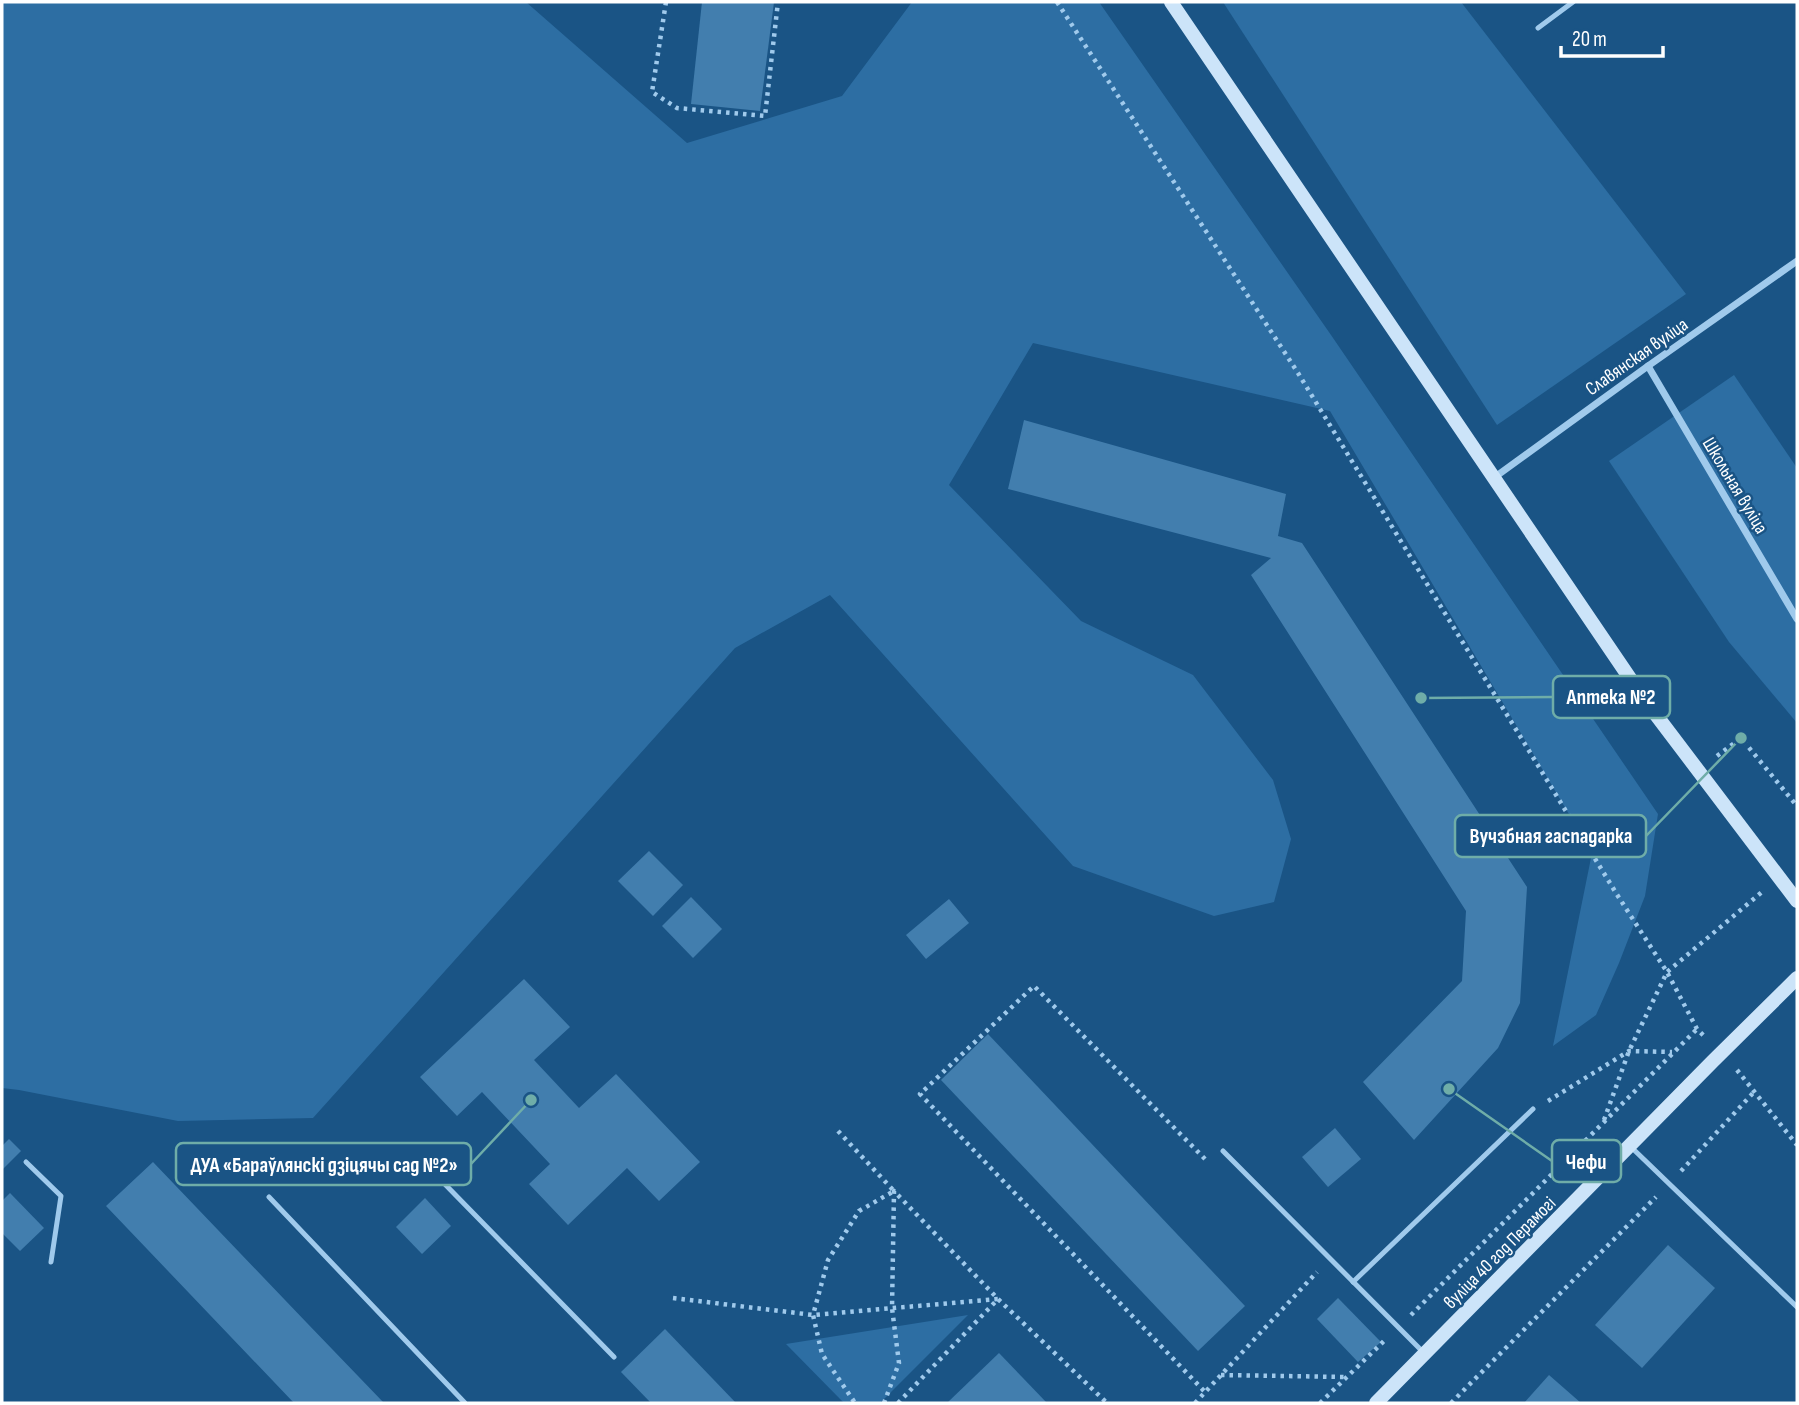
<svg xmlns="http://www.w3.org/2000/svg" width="1799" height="1405" font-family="'Sofia Sans Condensed',sans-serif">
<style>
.green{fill:#2d6ea3}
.building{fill:#427eae}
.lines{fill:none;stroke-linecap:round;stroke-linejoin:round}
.path{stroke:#a0caec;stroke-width:4.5;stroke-dasharray:3.5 5;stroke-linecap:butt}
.lane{stroke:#a0caec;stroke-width:5}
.street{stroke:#a0caec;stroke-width:7}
.secondary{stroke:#cce4f9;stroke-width:14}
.labels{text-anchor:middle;stroke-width:5;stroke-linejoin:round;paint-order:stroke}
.street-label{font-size:19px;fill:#fff;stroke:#1a5485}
.leader{fill:none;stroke:#6fada8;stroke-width:2.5}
.callout-dot{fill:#6fada8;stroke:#1a5485;stroke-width:2.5}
.callout{fill:#1a5485;stroke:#6fada8;stroke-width:2.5}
.callout-label{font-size:21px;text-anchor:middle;font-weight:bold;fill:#fff}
</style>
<rect width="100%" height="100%" fill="#1a5485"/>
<g class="green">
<polygon points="2,2 526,2 687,143 842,96 912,2 1099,2 1331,335 1658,814 1645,896 1619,963 1596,1015 1553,1046 1592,853 1330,411 1033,343 949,485 1081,621 1193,675 1273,780 1291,839 1274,902 1214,916 1073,866 830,595 735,648 313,1118 178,1121 19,1090 2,1088"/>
<polygon points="1223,2 1461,2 1686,294 1497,425"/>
<polygon points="1734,375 1797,468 1797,723 1729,642 1609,461"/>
<polygon points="968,1315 880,1403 844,1403 786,1344"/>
</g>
<g class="building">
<polygon points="702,2 774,2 760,111 691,104"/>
<polygon points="1024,420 1286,494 1278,536 1302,543 1527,887 1520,1003 1498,1048 1414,1140 1363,1082 1462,981 1466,911 1251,575 1271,558 1008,489"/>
<polygon points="649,851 683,885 653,916 618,881"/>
<polygon points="691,897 722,929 693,958 662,926"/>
<polygon points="949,899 969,923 926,959 906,935"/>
<polygon points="524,979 570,1027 534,1060 579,1108 616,1074 700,1162 659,1201 627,1168 568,1225 529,1184 550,1164 482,1092 457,1116 420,1077"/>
<polygon points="988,1034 1245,1306 1198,1351 941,1080"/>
<polygon points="1335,1128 1361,1159 1328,1187 1302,1157"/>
<polygon points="9,1139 21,1151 2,1170 2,1146"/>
<polygon points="153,1162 307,1323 384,1403 294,1403 106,1206"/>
<polygon points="10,1193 44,1228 20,1251 2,1233 2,1201"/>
<polygon points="425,1198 451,1226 422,1254 396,1227"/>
<polygon points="1668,1245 1715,1288 1642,1368 1595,1325"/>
<polygon points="1338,1298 1381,1342 1358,1362 1317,1319"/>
<polygon points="665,1329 736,1403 651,1403 621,1372"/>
<polygon points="999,1353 1047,1403 947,1403"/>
<polygon points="1549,1375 1581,1403 1524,1403"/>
</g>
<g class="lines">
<g class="path">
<polyline points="666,2 652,92 677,108 765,116 778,2"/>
<polyline points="1057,2 1298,373 1616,893 1667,972 1697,1029 1704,1036"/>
<polyline points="1717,756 1741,738 1797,806"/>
<polyline points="1737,1070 1797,1145"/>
<polyline points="1548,1101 1629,1051 1672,1052"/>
<polyline points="1604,1120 1629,1051 1667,972 1762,892"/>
<polyline points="838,1131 894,1191 859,1211 828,1260 813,1315 822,1354 855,1403"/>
<polyline points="1205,1159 1034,986 920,1094 1205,1392"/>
<polyline points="1681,1171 1754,1092"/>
<polyline points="673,1298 813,1315 998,1299 894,1191 892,1308 899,1363 884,1403"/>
<polyline points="1411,1315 1697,1029"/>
<polyline points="1221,1375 1346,1377"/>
<polyline points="898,1403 998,1299 1107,1403"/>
<polyline points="1195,1403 1317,1272"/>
<polyline points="1320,1403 1384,1341"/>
<polyline points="1451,1403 1656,1197"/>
</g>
<g class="lane">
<polyline points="1538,28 1573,2"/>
<polyline points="1630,1146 1797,1307"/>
<polyline points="1223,1151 1423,1352"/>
<polyline points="26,1162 61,1196 51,1262"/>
<polyline points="433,1172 614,1357"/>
<polyline points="269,1197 465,1403"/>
<polyline points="1353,1282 1533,1109"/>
</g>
<g class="street">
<polyline points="1648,366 1797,619"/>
<polyline points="1495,477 1648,366 1797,261"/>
</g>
<g class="secondary">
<polyline points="1171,2 1644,699 1797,901"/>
<polyline points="1376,1403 1713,1061 1797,978"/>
</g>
</g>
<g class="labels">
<g class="street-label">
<text transform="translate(1636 356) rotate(-35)" y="7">Славянская вуліца</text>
<text transform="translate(1736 485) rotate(59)" y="7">Школьная вуліца</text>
<text transform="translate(1499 1252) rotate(-45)" y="7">вуліца 40 год Перамогі</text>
</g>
</g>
<path class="leader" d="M1421 698L1553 697M1741 738L1646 836M1449 1089L1552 1161M531 1100L471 1164"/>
<g class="callout-dot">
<circle cx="1421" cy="698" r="7"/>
<circle cx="1741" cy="738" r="7"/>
<circle cx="1449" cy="1089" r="7"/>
<circle cx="531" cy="1100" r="7"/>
</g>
<g class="callout">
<rect x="1553" y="676" width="117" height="42" rx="7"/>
<rect x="1455" y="815" width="191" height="42" rx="7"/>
<rect x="1552" y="1140" width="69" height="42" rx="7"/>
<rect x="176" y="1143" width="295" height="42" rx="7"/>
</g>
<g class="callout-label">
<text x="1611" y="704">Аптека №2</text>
<text x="1551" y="843">Вучэбная гаспадарка</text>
<text x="1586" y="1169">Чефи</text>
<text x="324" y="1172">ДУА «Бараўлянскі дзіцячы сад №2»</text>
</g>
<rect width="1799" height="1405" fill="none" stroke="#ffffff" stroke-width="7"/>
<path d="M1561 46v10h102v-10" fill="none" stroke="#ffffff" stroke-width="3.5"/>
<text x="1572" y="46" font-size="21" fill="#ffffff" stroke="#1a5485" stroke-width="5" paint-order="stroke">20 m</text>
</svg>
